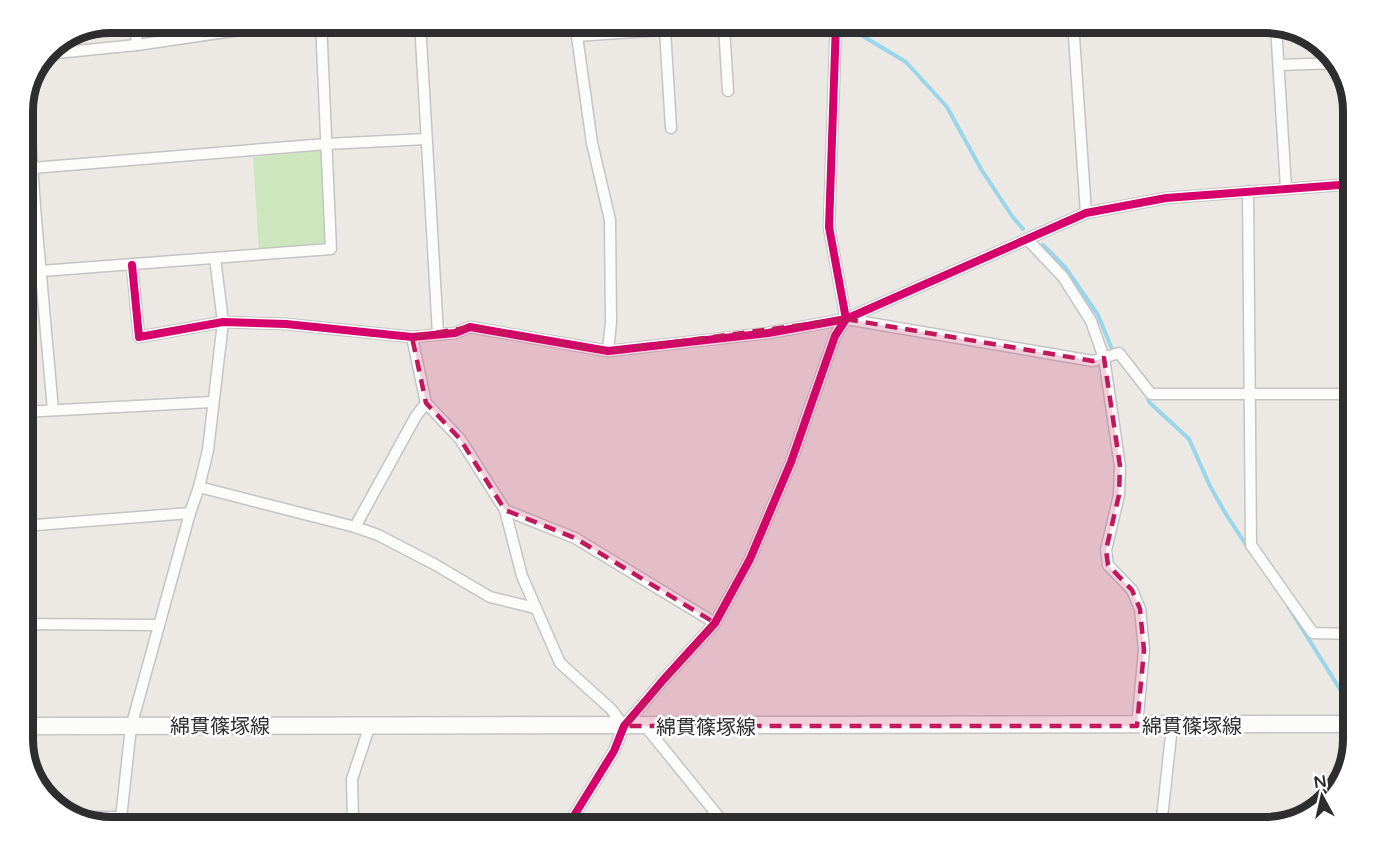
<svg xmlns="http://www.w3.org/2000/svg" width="1376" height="850" font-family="'Varela Round','Noto Sans JP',sans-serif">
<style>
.green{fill:#cee6be}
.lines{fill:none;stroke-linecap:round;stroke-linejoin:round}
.stream{stroke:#99d6ec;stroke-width:4}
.street-casing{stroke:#c5c4c5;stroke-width:13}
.secondary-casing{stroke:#c5c4c5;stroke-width:19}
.street{stroke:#fcfcfb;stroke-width:10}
.secondary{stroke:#fcfcfb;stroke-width:16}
.cycleway-casing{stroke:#fff;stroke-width:11}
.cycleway{stroke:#d6006c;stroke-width:8}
.marked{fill:#c2185b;fill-opacity:0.2;stroke:#c2185b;stroke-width:4.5;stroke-dasharray:12 8;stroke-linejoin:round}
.labels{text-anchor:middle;stroke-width:5;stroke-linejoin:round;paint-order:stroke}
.street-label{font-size:20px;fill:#2e2e2e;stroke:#fff}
.rim{fill:none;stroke:#2e2e2e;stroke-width:8}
</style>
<rect width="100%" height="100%" fill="#ece8e4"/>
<polygon class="green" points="322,150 325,248 259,252 253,157"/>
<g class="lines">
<g class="stream">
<polyline points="846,26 906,62 947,107 981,169 1012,216 1023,229"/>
<polyline points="1043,245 1065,267 1098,315 1114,354"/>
<polyline points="1147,393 1149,402 1189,439 1210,486 1224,511 1248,548"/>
<polyline points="1288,606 1351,707"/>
</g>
<g class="street-casing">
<g id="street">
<polyline points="135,22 137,45"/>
<polyline points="420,22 438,334"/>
<polyline points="575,22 592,143 610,220 611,322 608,351"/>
<polyline points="1073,22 1086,213"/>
<polyline points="724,26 728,91"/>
<polyline points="1276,26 1286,188"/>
<polyline points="665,30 671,128"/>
<polyline points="577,36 776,22"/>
<polyline points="46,54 137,45 294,22"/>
<polyline points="1279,65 1338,63"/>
<polyline points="27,96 36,220 53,410"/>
<polyline points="32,168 326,144 426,139"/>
<polyline points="1248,191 1251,545 1313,633 1353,634"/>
<polyline points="23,221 36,220"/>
<polyline points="1027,239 1063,277 1091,321 1104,358 1120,466 1119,495 1106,550 1108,565 1132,590 1140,609 1144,650 1137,726"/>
<polyline points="132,265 139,337 223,322 286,324 412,337 455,333 470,327 608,351 768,333 846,319 1086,213 1166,198 1353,184"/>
<polyline points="41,271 331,249 321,22"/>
<polyline points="846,319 1093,361 1119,353 1151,394 1353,394"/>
<polyline points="412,337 426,403 460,439 505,510 522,576 560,663 611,709 624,726"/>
<polyline points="23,412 212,402"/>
<polyline points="199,487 355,527 378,535 434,564 490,597 535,608"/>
<polyline points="505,510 575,538 715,623"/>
<polyline points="23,526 190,513"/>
<polyline points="355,527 416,416 426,403"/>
<polyline points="23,624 158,625"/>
<polyline points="646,727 727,827"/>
<polyline points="72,817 121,817"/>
<polyline points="120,827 131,727 190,513 199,487 208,450 223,322 215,258"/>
<polyline points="351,827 353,822 352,779 370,725"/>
<polyline points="567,827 614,751 624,726 664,679 715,623 750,559 791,462 835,336 846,319 829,227 836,22"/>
<polyline points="1161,827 1172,726"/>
</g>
</g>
<g class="secondary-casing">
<polyline id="secondary" points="23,726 1353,724"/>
</g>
<use href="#street" class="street"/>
<use href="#secondary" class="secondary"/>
<g class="cycleway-casing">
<g id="cycleway">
<polyline points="132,265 139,337 223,322 286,324 412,337 455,333 470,327 608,351 768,333 846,319 1086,213 1166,198 1353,184"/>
<polyline points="567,827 614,751 624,726 664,679 715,623 750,559 791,462 835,336 846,319 829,227 836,22"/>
</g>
</g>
<use href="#cycleway" class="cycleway"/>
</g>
<path class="marked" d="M846,319L1093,361L1104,358L1120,466L1119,495L1106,550L1108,565L1132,590L1140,609L1144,650L1137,726H624L715,623L575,538L505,510L460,439L426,403L412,337L470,327L608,351Z"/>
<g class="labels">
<g class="street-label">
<text x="220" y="733">綿貫篠塚線</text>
<text x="1192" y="733">綿貫篠塚線</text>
<text x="706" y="734">綿貫篠塚線</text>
</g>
</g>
<path d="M0 0H1376V850H0ZM111 33H1265A78 78 0 0 1 1343 111V739A78 78 0 0 1 1265 817H111A78 78 0 0 1 33 739V111A78 78 0 0 1 111 33Z" fill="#fff" fill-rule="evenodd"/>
<path class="rim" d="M111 33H1265A78 78 0 0 1 1343 111V739A78 78 0 0 1 1265 817H111A78 78 0 0 1 33 739V111A78 78 0 0 1 111 33Z"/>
<g transform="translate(1322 796) rotate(352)" stroke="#ffffff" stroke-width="4.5" paint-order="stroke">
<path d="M0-4.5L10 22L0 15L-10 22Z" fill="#2e2e2e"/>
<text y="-9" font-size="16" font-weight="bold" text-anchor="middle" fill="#2e2e2e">N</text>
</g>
</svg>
